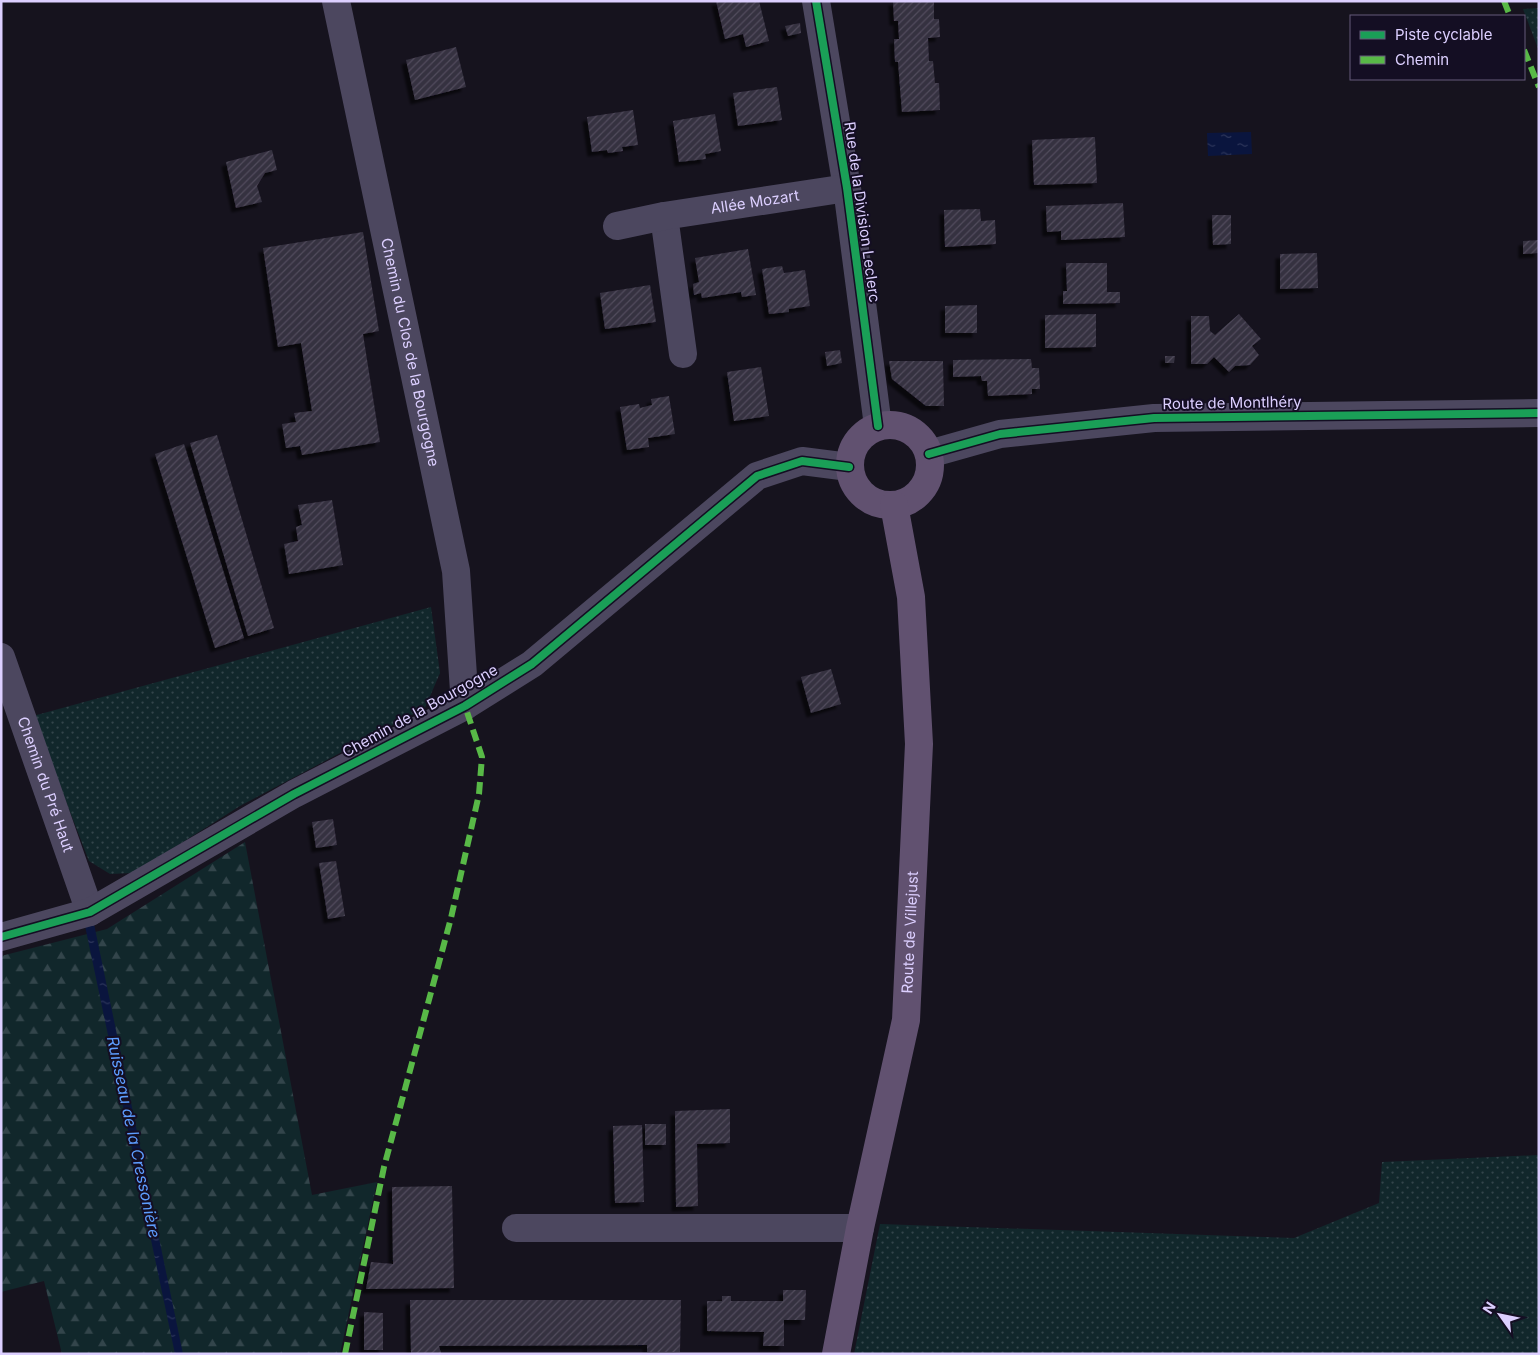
<svg xmlns="http://www.w3.org/2000/svg" width="1540" height="1355" font-family="Inter,sans-serif">
<style>
.grass{fill:url(#grass-dots)}
.forest{fill:url(#forest-firs)}
.water{fill:url(#water-ripples)}
.building{fill:url(#building-hatch);filter:url(#shadow)}
.lines{fill:none;stroke-linecap:round;stroke-linejoin:round}
.minor{stroke:#4c475f;stroke-width:28}
.major{stroke:#615170;stroke-width:28}
.quiet{stroke:#58b947;stroke-width:6;stroke-dasharray:12 6;stroke-linecap:butt}
.cycleway-casing{stroke:#140e23;stroke-width:11}
.cycleway{stroke:#1a9f57;stroke-width:8}
.labels{text-anchor:middle;stroke-width:4;stroke-linejoin:round;paint-order:stroke}
.street-label{font-size:15px;fill:#dccfff;stroke:#140e23}
.water-label{font-size:16px;font-style:italic;fill:#5d9dff;stroke:#140e23}
</style>
<defs>
<pattern id="grass-dots" width="8" height="8" patternUnits="userSpaceOnUse" patternTransform="scale(1.25)"><rect width="8" height="8" fill="#11272b"/><path d="M2 2h.1M6 6h.1" fill="none" stroke="#33454b" stroke-width="1.8" stroke-linecap="round"/></pattern>
<pattern id="forest-firs" width="22" height="20" patternUnits="userSpaceOnUse" patternTransform="scale(1.25)"><rect width="22" height="20" fill="#11272b"/><path d="M5 1l3.5 6h-7zM16 11l3.5 6h-7z" fill="#33454b"/></pattern>
<pattern id="water-ripples" width="26" height="14" patternUnits="userSpaceOnUse" patternTransform="scale(1.25)"><rect width="26" height="14" fill="#0a153e"/><path d="M2 4q2-2 4 0t4 0M15 11q2-2 4 0t4 0" fill="none" stroke="#2d365b"/></pattern>
<pattern id="building-hatch" width="6" height="6" patternUnits="userSpaceOnUse" patternTransform="scale(1.25)"><rect width="6" height="6" fill="#353040"/><path d="M-1 1l2-2M0 6l6-6M5 7l2-2" fill="none" stroke="#524d5d"/></pattern>
<filter id="shadow"><feDropShadow dx="-4.5" dy="4.5" stdDeviation="1" flood-color="#0009"/></filter>
</defs>
<rect width="100%" height="100%" fill="#16131e"/>
<g class="grass">
<polygon points="1539,8 1539,51 1523,9"/>
<polygon points="431,607 440,673 425,708 240,806 134,873 110,874 89,861 33,716"/>
<polygon points="1539,1155 1539,1354 854,1354 880,1224 1294,1238 1379,1203 1382,1162"/>
</g>
<polygon class="forest" points="245,842 312,1195 377,1182 340,1354 62,1354 44,1281 1,1292 1,956 107,929"/>
<g class="water">
<polygon points="1251,132 1252,154 1208,156 1207,133"/>
<polygon points="93,919 183,1354 175,1354 84,921"/>
</g>
<g class="building">
<polygon points="716,1 759,1 769,41 746,47 743,34 725,39"/>
<polygon points="893,1 934,1 934,19 939,19 940,37 928,38 929,61 933,61 935,83 939,83 940,110 902,112 898,62 895,62 894,39 899,39 898,21 894,21"/>
<polygon points="800,23 801,33 788,36 785,26"/>
<polygon points="456,47 466,87 415,100 406,60"/>
<polygon points="777,87 782,120 738,126 733,93"/>
<polygon points="633,110 638,145 622,147 623,151 608,153 607,150 592,152 587,117"/>
<polygon points="715,114 721,151 705,154 706,159 679,162 673,121"/>
<polygon points="1095,137 1097,183 1034,185 1032,140"/>
<polygon points="272,150 277,170 265,173 257,186 262,202 236,208 226,162"/>
<polygon points="1123,203 1125,237 1061,240 1061,231 1047,232 1046,206"/>
<polygon points="980,209 981,221 995,220 996,244 945,247 944,210"/>
<polygon points="1212,215 1231,215 1231,244 1213,245"/>
<polygon points="363,232 379,331 363,334 380,442 302,455 300,446 286,448 282,424 296,422 294,413 312,411 301,343 278,347 263,248"/>
<polygon points="1539,240 1539,253 1523,254 1523,241"/>
<polygon points="748,249 756,295 742,297 741,292 702,298 701,293 694,295 693,284 699,282 695,258"/>
<polygon points="1317,253 1318,288 1280,289 1280,254"/>
<polygon points="1066,263 1107,263 1107,292 1120,292 1120,303 1063,304 1063,291 1067,291"/>
<polygon points="782,266 784,273 805,270 810,306 789,309 789,312 769,314 762,269"/>
<polygon points="650,285 656,322 605,329 600,293"/>
<polygon points="977,305 977,333 945,333 945,306"/>
<polygon points="1096,314 1096,347 1045,348 1045,315"/>
<polygon points="1239,314 1261,339 1252,346 1259,355 1250,365 1235,366 1229,372 1214,357 1207,364 1191,364 1191,316 1209,316 1210,331 1215,335"/>
<polygon points="840,350 842,363 827,366 825,352"/>
<polygon points="1165,356 1175,356 1174,363 1165,363"/>
<polygon points="1031,359 1032,368 1039,368 1040,389 1032,389 1032,394 988,396 987,381 982,381 981,376 953,377 953,360"/>
<polygon points="889,361 943,361 944,406 926,406 892,379"/>
<polygon points="761,367 769,416 734,421 727,372"/>
<polygon points="669,396 675,434 648,438 649,447 627,450 620,407 639,404 640,408 652,405 651,399"/>
<polygon points="217,435 274,628 248,636 190,443"/>
<polygon points="184,444 244,638 215,648 155,454"/>
<polygon points="332,500 343,565 289,574 284,544 298,541 296,527 302,525 298,505"/>
<polygon points="831,669 841,704 811,713 801,677"/>
<polygon points="333,819 337,845 316,848 312,822"/>
<polygon points="336,861 345,916 328,919 319,863"/>
<polygon points="730,1109 730,1143 697,1144 698,1206 676,1207 675,1111"/>
<rect x="645" y="1124" width="21" height="21"/>
<polygon points="642,1125 644,1202 615,1203 613,1126"/>
<polygon points="452,1186 454,1288 366,1289 371,1262 393,1264 392,1187"/>
<polygon points="783,1290 806,1290 805,1320 784,1320 784,1346 763,1346 764,1332 707,1331 707,1301 722,1301 722,1296 731,1296 731,1301 783,1301"/>
<polygon points="410,1300 681,1300 680,1352 647,1352 647,1345 439,1346 441,1353 411,1353"/>
<polygon points="364,1312 383,1313 383,1350 364,1350"/>
</g>
<g class="lines">
<g class="minor">
<path id="s1" d="M336,1L456,571L465,706"/>
<polyline points="816,1 847,188 878,426"/>
<polyline points="664,216 683,354"/>
<path id="s2" d="M617,226L664,216L847,188"/>
<polyline points="929,454 1000,434 1154,418 1539,413"/>
<path id="s3" d="M1,657L90,912"/>
<polyline points="1,937 90,912 294,794 465,706 532,664 757,476 802,461 849,467"/>
<polyline points="516,1228 860,1228"/>
</g>
<g class="major">
<circle cx="890" cy="465" r="40"/>
<path id="s4" d="M836,1354L860,1228L906,1020L919,744L911,597L894,505"/>
</g>
<g class="quiet">
<polyline points="1504,1 1510,16"/>
<polyline points="1524,50 1539,87"/>
<polyline points="345,1354 384,1167 451,918 479,794 482,757 465,706"/>
</g>
<g class="cycleway-casing">
<g id="cycleway">
<polyline points="816,1 847,188 878,426"/>
<polyline points="929,454 1000,434 1154,418 1539,413"/>
<polyline points="1,937 90,912 294,794 465,706 532,664 757,476 802,461 849,467"/>
</g>
</g>
<use href="#cycleway" class="cycleway"/>
</g>
<g class="labels">
<g class="street-label">
<text dy="5" stroke="none"><textPath href="#s2" startOffset="140">Allée Mozart</textPath></text>
<text transform="translate(862 212) rotate(82)" y="5">Rue de la Division Leclerc</text>
<text dy="5" stroke="none"><textPath href="#s1" startOffset="359">Chemin du Clos de la Bourgogne</textPath></text>
<text transform="translate(1232 403) rotate(-1)" y="5">Route de Montlhéry</text>
<text transform="translate(420 711) rotate(-29)" y="5">Chemin de la Bourgogne</text>
<text dy="5" stroke="none"><textPath href="#s3" startOffset="135">Chemin du Pré Haut</textPath></text>
<text dy="5" stroke="none"><textPath href="#s4" startOffset="429">Route de Villejust</textPath></text>
</g>
<g class="water-label">
<text transform="translate(134 1137) rotate(78)" y="6">Ruisseau de la Cressonière</text>
</g>
</g>
<rect width="1540" height="1355" fill="none" stroke="#dccfff" stroke-width="5"/>
<rect x="1350" y="15" width="175" height="65" fill="#140e23" stroke="#645b7b"/>
<rect x="1360" y="31" width="25" height="8" fill="#1a9f57" stroke="#645b7b"/>
<text x="1395" y="40" font-size="15" fill="#dccfff">Piste cyclable</text>
<rect x="1360" y="56" width="25" height="8" fill="#58b947" stroke="#645b7b"/>
<text x="1395" y="65" font-size="15" fill="#dccfff">Chemin</text>
<g transform="translate(1500 1315) rotate(303)" stroke="#140e23" stroke-width="4" paint-order="stroke">
<path d="M0-4L9 19L0 12L-9 19Z" fill="#dccfff"/>
<text y="-8" font-size="14" font-weight="bold" text-anchor="middle" fill="#dccfff">N</text>
</g>
</svg>
